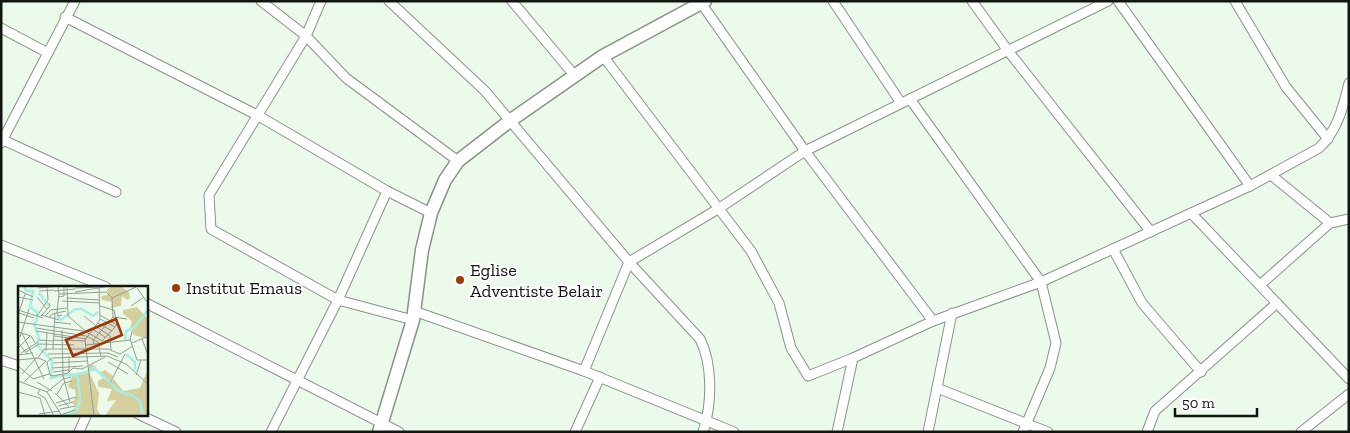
<svg xmlns="http://www.w3.org/2000/svg" width="1350" height="433" font-family="'Zilla Slab',serif">
<style>
.lines{fill:none;stroke-linecap:round;stroke-linejoin:round}
.street-casing{stroke:#879486;stroke-width:11}
.secondary-casing{stroke:#879486;stroke-width:15}
.street{stroke:#fff;stroke-width:9}
.secondary{stroke:#fff;stroke-width:12}
.poi-dot{fill:#9d3807;stroke:#fff;stroke-width:2}
.labels{text-anchor:middle;stroke-width:4;stroke-linejoin:round;paint-order:stroke}
.poi-label{font-size:18px;fill:#111611;stroke:#fff;text-anchor:start}
.inset-river{fill:none;stroke:#a5eee4;stroke-width:2.5}
.inset-road{fill:none;stroke:#949f93;stroke-width:1}
.view{fill:#9d3807;fill-opacity:0.15;stroke:#9d3807;stroke-width:2.5}
.inset-edge{fill:none;stroke:#111611;stroke-width:2.5}
</style>
<rect width="100%" height="100%" fill="#ebfaea"/>
<g class="lines">
<g class="street-casing">
<g id="street">
<polyline points="261,1 306,36 346,78 458,161"/>
<polyline points="321,1 306,36 209,195 211,229 338,300 413,320"/>
<path d="M389,1L485,91L629,262L700,339C713,365 712,404 703,432"/>
<polyline points="512,1 575,76"/>
<polyline points="833,1 901,103"/>
<polyline points="972,1 1009,52 1151,232"/>
<polyline points="1118,1 1250,186"/>
<polyline points="1235,1 1286,87 1328,139"/>
<polyline points="701,3 805,151 933,321"/>
<polyline points="65,17 257,115 387,191 431,213"/>
<polyline points="1,28 48,53"/>
<path d="M603,56L751,251L779,303L791,348L808,376L853,358L933,321L1041,282L1250,186L1319,148C1338,130 1343,107 1349,83"/>
<polyline points="910,99 1041,282 1056,343 1050,368 1023,432"/>
<polyline points="1,139 116,192"/>
<polyline points="1,143 75,1"/>
<polyline points="1271,175 1330,223 1349,219"/>
<polyline points="1191,213 1349,379"/>
<polyline points="1,245 106,287"/>
<polyline points="1113,249 1142,303 1201,372"/>
<polyline points="1260,285 1330,223"/>
<polyline points="146,303 399,432"/>
<polyline points="414,311 584,371 734,432"/>
<polyline points="1,360 19,366"/>
<polyline points="584,371 629,262 718,209 805,151 1108,1"/>
<polyline points="937,388 1048,432"/>
<polyline points="138,414 176,432"/>
<polyline points="79,432 87,414"/>
<polyline points="271,432 338,300 387,191"/>
<polyline points="575,432 600,377"/>
<polyline points="837,432 853,358"/>
<polyline points="928,432 952,313"/>
<polyline points="1147,432 1155,411 1277,303"/>
<polyline points="1301,432 1349,394"/>
</g>
</g>
<g class="secondary-casing">
<polyline id="secondary" points="379,432 413,320 422,250 431,213 445,180 458,161 511,120 603,56 705,1"/>
</g>
<use href="#street" class="street"/>
<use href="#secondary" class="secondary"/>
</g>
<g class="poi-dot">
<circle cx="460" cy="280" r="5"/>
<circle cx="176" cy="288" r="5"/>
</g>
<g class="labels">
<g class="poi-label">
<text x="470" y="276">Eglise<tspan x="470" dy="21">Adventiste Belair</tspan></text>
<text x="186" y="294">Institut Emaus</text>
</g>
</g>
<g transform="translate(18 286)">
<rect width="130" height="130" fill="#ebfaea"/>
<path d="M93,0H102L111,6L112,12L109,14L104,10L103,20L93,22L94,16L84,14L83,10L90,9L89,4ZM119,21L130,33V53L116,49L112,43L114,35L105,28V24ZM75,78L77,84L71,86L81,107L79,124L84,130H48L59,120L54,118L58,110L57,104L50,101L54,90L45,89L70,86L71,80ZM87,84L95,90L91,97L96,93L105,105L122,102L129,85L130,130H87L98,114L89,115L94,103L80,101V95L85,92L81,87Z" fill="#d5cf9d"/>
<path class="inset-river" d="M6,0L8,5H15L12,21L19,26V34L16,38L21,52L19,59L34,75L33,92L53,88L60,92L62,114L59,124L49,128L56,130M21,7L31,20M39,30L43,34L57,23H64L75,30L80,26M107,54L108,45L116,42L130,24M108,68L117,76V84M75,81L102,106L114,109L122,115L125,130M55,89L69,86L78,80"/>
<path class="inset-road" d="M49,0L50,30L71,48M40,1L41,8L89,6M20,2L43,0M57,2L80,1M119,2L129,16M0,4L15,11M21,5L36,4M36,5L57,3M57,6L92,0M89,7L94,12L95,31L109,33M41,8L39,27L40,30L44,29M0,11L15,14M19,11L29,23M40,11L46,10V0M49,12L82,14M94,12L118,1M44,15L82,17M113,20L126,11M0,24L25,32M1,27L16,32M0,29L7,8M23,29L41,34M82,29L99,39M19,30L30,14L29,0M23,30L32,20L31,17M27,30L33,24L49,22M66,30L83,44M32,31L34,28L48,25M82,33L97,41M0,36L65,45M36,36L53,38M80,37L94,45M18,42L68,50L80,56L83,71M74,43L87,51M44,44L45,90L52,116M83,44L92,50L93,64M18,45L68,53M0,46L13,50L17,57M114,46L112,53L119,74H130M4,47L26,93M71,47L84,55L99,39L96,24L82,20M36,50L51,52M2,51L11,23M124,53L130,69M21,54L36,55M36,54L51,55M51,54L67,55M0,56L9,68M114,57L128,51M76,58L75,54L95,31M68,59L113,54M0,62L12,50M35,63L37,27M28,65L29,46M8,66L21,58L56,59M3,67L20,56M30,68L90,67L100,71M102,68L115,60M0,69L15,67M51,70V86M20,72L26,63H90L102,68M0,74L20,72L28,75M29,76L34,72L89,70L108,78L130,98M29,76L32,89L35,90L50,87L55,82L64,83L87,71M90,76L110,88M35,77L69,75M0,80L15,93L31,88M34,82L65,80M35,86L51,84M4,88L18,72M118,89L123,74M0,95L29,106L44,130M6,96L28,75M19,96L34,105M92,97L107,68M22,103L20,107V108L27,112L36,130M0,106L22,112L27,129M29,106L45,93L53,91M37,107L51,121M39,108L46,97L54,95M38,117L58,111M40,120L55,116M42,123L58,120M21,128L42,125M39,130L57,124M76,130L67,54L82,34L81,0"/>
<path class="view" d="M98,33L104,49L55,70L48,54Z"/>
<rect width="130" height="130" class="inset-edge"/>
</g>
<rect width="1350" height="433" fill="none" stroke="#111611" stroke-width="5"/>
<path d="M1175 408v8h82v-8" fill="none" stroke="#111611" stroke-width="2.5"/>
<text x="1182" y="408" font-size="15" fill="#111611" stroke="#ffffff" stroke-width="4" paint-order="stroke">50 m</text>
</svg>
